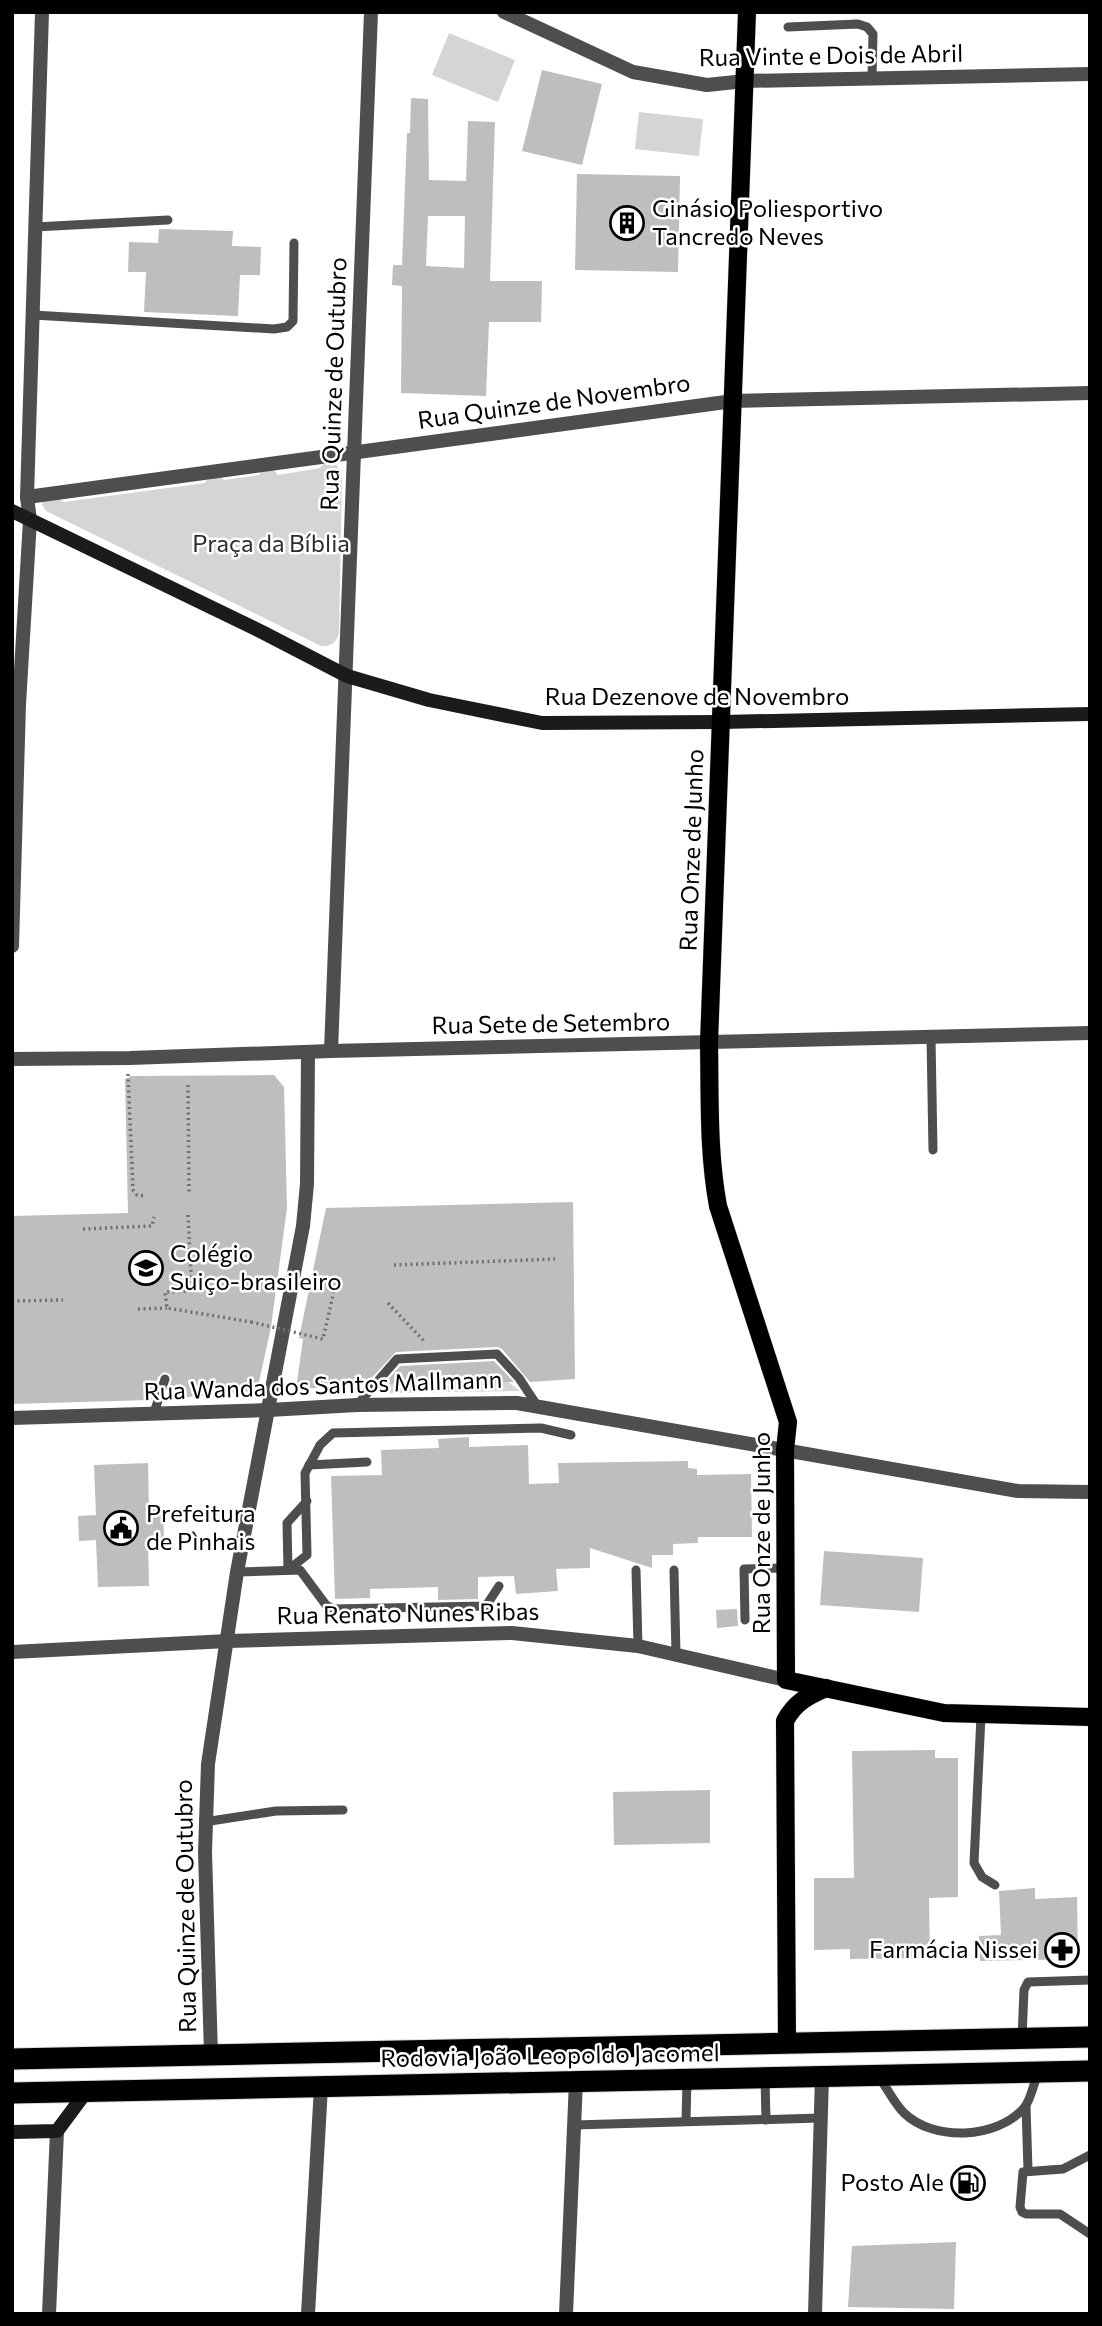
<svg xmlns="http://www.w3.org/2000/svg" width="1102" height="2326" font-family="Commissioner,sans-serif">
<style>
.green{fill:#d5d5d5}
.building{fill:#bebebe;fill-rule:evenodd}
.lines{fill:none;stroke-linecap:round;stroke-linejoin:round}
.primary-casing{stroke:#dbdbdb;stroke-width:19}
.highway-casing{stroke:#dbdbdb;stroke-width:23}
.path{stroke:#707070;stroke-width:3.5;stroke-dasharray:2 3.5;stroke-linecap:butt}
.lane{stroke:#4e4e4e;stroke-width:9}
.street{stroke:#4e4e4e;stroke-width:14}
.secondary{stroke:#1b1b1b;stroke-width:14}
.primary{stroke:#000;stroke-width:18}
.highway{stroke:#000;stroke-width:21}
.path-bridge{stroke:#707070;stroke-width:3.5;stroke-dasharray:2 3.5;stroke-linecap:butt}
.labels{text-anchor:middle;stroke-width:5;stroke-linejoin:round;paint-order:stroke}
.street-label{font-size:24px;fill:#000;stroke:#fff}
.poi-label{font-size:24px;fill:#000;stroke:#fff;text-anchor:start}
.park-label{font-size:24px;fill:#2c2c2c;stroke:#fff}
</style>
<rect width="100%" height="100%" fill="#fff"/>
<g class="green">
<polygon points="449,33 515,60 498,102 432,75"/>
<polygon points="639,112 703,119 699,156 635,149"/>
<path d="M324,463L337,465L342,479L339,634C335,644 331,646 321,646L46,511L42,505L43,502L57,497L64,502L205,483L209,476L218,475L224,480L259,475L263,469L272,468L278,475L320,468Z"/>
<polygon points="493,1370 520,1391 383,1393 399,1373"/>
</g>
<g class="building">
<polygon points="542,70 602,84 582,165 522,151"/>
<path d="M411,98L428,99L429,180L466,181L468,121L495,122L490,281H542L541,322H489L486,396L401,393L402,286L392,285L393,265H402L407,133H410ZM428,216H465L464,268L426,266Z"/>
<polygon points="577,174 680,176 678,272 575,270"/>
<polygon points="159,229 233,231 232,246 261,247 260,275 240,275 238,316 144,312 146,272 128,272 129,242 158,243"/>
<polygon points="274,1075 284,1087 287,1208 271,1327 257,1391 166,1399 172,1378 170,1374 164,1372 158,1377 151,1400 12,1404 12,1216 128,1213 125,1079 131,1076"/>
<polygon points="573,1202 575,1379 530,1382 502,1349 497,1347 396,1352 365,1385 296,1389 303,1339 299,1338 326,1208"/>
<polygon points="494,1361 514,1382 384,1384 400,1366"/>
<polygon points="469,1437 469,1447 528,1445 529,1484 559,1483 558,1463 688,1461 688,1468 697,1469 697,1475 751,1474 752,1537 698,1537 698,1543 673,1544 673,1555 652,1555 652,1568 590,1548 590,1568 556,1569 558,1591 516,1594 514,1576 478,1577 478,1599 438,1600 438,1587 370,1589 370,1598 335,1599 331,1476 382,1475 381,1450 439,1448 438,1439"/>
<polygon points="148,1463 149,1509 163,1508 164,1539 148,1540 149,1586 98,1587 96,1540 79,1541 78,1516 96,1515 94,1465"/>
<polygon points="824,1551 923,1558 919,1612 820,1605"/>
<polygon points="737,1609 738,1626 717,1628 716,1610"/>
<polygon points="935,1750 935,1758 958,1758 958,1897 929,1898 930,1958 850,1959 850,1949 814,1950 814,1878 854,1878 852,1751"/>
<polygon points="710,1790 710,1843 614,1845 613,1792"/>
<polygon points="1035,1888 1035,1899 1077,1897 1078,1959 980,1961 979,1936 1001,1935 999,1891"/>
<polygon points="956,2242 954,2309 848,2307 852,2246"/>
</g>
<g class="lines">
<g class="primary-casing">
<g id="primary">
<path d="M747,12L709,1043C710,1098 708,1152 718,1206L788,1422L785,1450L786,1680L944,1713L1090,1717"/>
<path d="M787,2043L785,1721C795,1702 808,1696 826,1688"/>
</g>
</g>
<g class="highway-casing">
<g id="highway">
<polyline points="12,2059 1090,2037"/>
<polyline points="12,2093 1090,2071"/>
</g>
</g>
<g class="path">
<polyline points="128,1074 133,1190 137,1195 145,1196"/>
<polyline points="188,1085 189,1193"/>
<polyline points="188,1215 192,1291 165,1292 167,1308 251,1322"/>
<polyline points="83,1229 152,1226 154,1217"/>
<polyline points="394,1265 555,1259"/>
<polyline points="12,1301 63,1300"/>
<polyline points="388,1303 424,1341"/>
<polyline points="138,1309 167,1308"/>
</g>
<g class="lane">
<polyline points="788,27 858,24 867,27 873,34 872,78"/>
<polyline points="35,227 168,220"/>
<polyline points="33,315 274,329 287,327 293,321 294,243"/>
<polyline points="931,1038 933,1150"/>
<polyline points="357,1405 397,1359 497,1354 519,1378 538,1407"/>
<polyline points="154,1413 165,1379"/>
<polyline points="309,1465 367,1462"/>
<polyline points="288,1570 307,1555 305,1473 320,1445 333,1433 541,1428 571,1435"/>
<polyline points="288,1570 287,1523 307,1501"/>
<polyline points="636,1570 638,1646"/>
<polyline points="674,1570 676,1654"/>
<polyline points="237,1572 300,1570 326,1605 333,1609 486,1606 499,1586"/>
<polyline points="745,1620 744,1569 785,1568"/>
<polyline points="981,1716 974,1863 982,1877 995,1885"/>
<polyline points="204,1822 276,1811 343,1810"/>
<polyline points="1022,2038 1024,1990 1028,1982 1090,1980"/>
<path d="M879,2077C887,2088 894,2103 904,2113C934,2142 997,2139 1024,2108C1031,2100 1034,2083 1038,2072"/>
<polyline points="765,2078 766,2120"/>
<polyline points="1026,2106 1028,2170"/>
<polyline points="686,2121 687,2079"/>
<polyline points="574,2125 820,2118"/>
<polyline points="1090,2155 1063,2169 1023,2172 1020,2207 1022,2212 1026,2214 1060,2214 1090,2234"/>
</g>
<g class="street">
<polyline points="504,12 633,72 707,85 745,81 1090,74"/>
<polyline points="27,497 733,401 1090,393"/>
<polyline points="12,946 19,704 30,520 27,497 42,12"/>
<polyline points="331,1051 371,12"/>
<polyline points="12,1059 130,1058 331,1051 1090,1033"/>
<polyline points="12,1418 269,1410 357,1405 517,1403 1018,1491 1090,1492"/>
<polyline points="12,1652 228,1641 512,1633 638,1646 786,1680"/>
<polyline points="211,2055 205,1852 208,1764 237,1572 303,1226 307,1184 308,1052"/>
<polyline points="49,2314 57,2131"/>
<polyline points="308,2314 321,2087"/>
<polyline points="566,2314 576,2081"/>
<polyline points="815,2314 822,2077"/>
</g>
<g class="secondary">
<polyline points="12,511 262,632 347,676 429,700 542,723 722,722 1090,714"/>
<polyline points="12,2132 57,2131 86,2092"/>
</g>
<use href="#primary" class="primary"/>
<use href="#highway" class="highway"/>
<polyline class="path-bridge" points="251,1322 323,1339 337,1278"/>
</g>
<defs>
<g id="building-ring" transform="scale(1.75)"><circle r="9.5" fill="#fff" stroke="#000" stroke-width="1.5"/><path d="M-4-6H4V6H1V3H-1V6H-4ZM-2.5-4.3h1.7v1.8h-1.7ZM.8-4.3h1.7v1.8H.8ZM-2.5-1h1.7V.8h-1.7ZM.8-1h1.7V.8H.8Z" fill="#000"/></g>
<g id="school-ring" transform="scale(1.75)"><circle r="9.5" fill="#fff" stroke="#000" stroke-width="1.5"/><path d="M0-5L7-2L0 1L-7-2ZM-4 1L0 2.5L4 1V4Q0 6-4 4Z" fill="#000"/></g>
<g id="civic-ring" transform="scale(1.75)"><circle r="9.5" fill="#fff" stroke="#000" stroke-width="1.5"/><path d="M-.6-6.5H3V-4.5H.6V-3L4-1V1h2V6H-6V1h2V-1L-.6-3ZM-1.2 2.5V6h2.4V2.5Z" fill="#000"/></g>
<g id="pharmacy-ring" transform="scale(1.75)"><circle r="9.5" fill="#fff" stroke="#000" stroke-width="1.5"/><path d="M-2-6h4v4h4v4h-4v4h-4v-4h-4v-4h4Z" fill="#000"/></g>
<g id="fuel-ring" transform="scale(1.75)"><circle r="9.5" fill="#fff" stroke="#000" stroke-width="1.5"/><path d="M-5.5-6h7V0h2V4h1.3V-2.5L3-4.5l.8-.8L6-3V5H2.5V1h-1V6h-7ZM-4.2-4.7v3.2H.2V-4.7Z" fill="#000"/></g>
</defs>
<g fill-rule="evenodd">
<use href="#building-ring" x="627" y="223"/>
<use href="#school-ring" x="146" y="1268"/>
<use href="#civic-ring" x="121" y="1528"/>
<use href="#pharmacy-ring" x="1062" y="1950"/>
<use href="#fuel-ring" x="968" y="2183"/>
</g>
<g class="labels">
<g class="street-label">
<text transform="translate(831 56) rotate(-1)" y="8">Rua Vinte e Dois de Abril</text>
<text transform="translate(334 384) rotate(-88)" y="8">Rua Quinze de Outubro</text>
<text transform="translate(554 402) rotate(-8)" y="8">Rua Quinze de Novembro</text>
<text x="697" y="705">Rua Dezenove de Novembro</text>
<text transform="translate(692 850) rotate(-88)" y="8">Rua Onze de Junho</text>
<text transform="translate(551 1024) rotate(-1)" y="8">Rua Sete de Setembro</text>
<text transform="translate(323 1386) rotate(-2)" y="8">Rua Wanda dos Santos Mallmann</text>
<text transform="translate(762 1533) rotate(-90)" y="8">Rua Onze de Junho</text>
<text transform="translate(408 1614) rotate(-1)" y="8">Rua Renato Nunes Ribas</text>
<text transform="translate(186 1906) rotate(-91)" y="8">Rua Quinze de Outubro</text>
<text transform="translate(550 2056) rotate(-1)" y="8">Rodovia João Leopoldo Jacomel</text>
</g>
<g class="poi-label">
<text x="652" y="217">Ginásio Poliesportivo<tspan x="652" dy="28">Tancredo Neves</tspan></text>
<text x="170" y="1262">Colégio<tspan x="170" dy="28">Suiço-brasileiro</tspan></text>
<text x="146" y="1522">Prefeitura<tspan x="146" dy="28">de Pìnhais</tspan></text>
<text x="1038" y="1958" text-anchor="end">Farmácia Nissei</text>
<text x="944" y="2191" text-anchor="end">Posto Ale</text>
</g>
<g class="park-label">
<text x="271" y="552">Praça da Bíblia</text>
</g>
</g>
<rect width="1102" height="2326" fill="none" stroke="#000000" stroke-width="28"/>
</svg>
